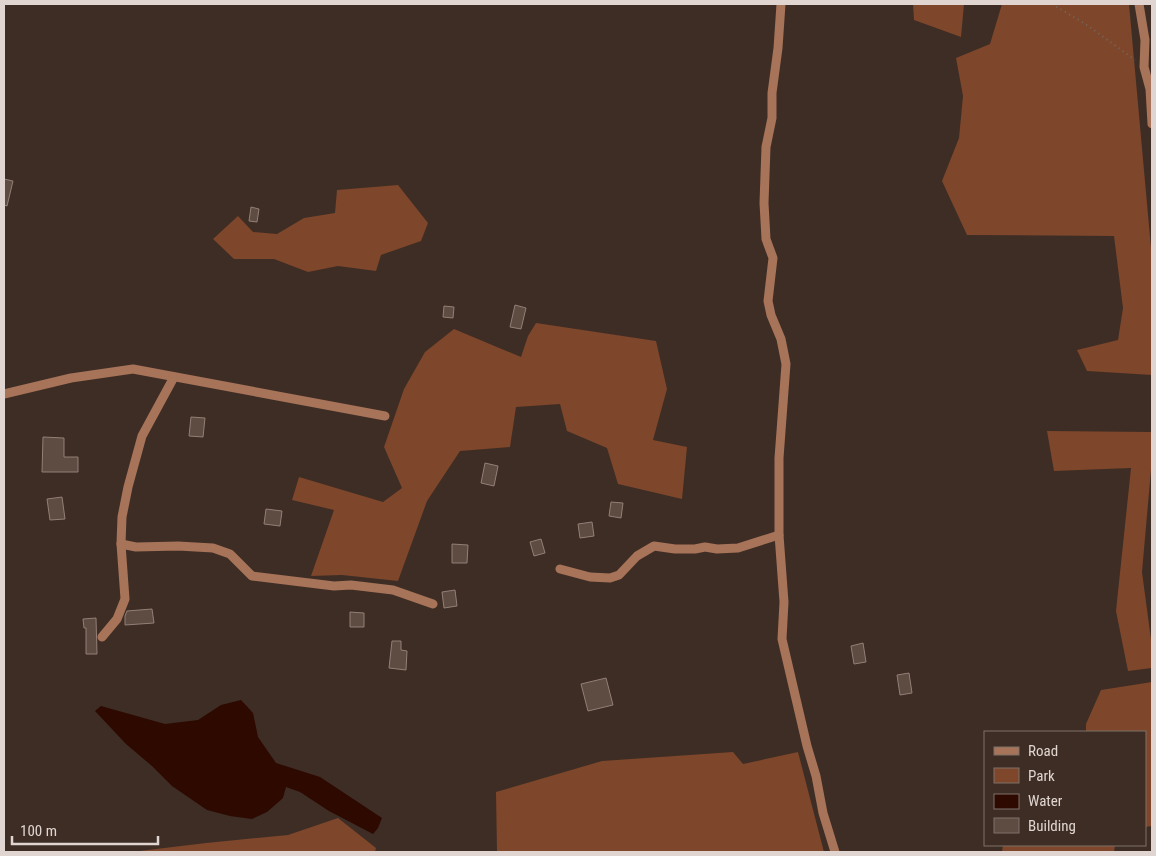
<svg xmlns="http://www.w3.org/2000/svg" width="1156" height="856" font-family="'Roboto Condensed',sans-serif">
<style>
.green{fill:#7e462a}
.water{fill:#2d0900}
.building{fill:#5e4c43;stroke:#937f76}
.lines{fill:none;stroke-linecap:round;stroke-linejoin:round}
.path{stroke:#776861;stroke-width:2;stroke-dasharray:1 4;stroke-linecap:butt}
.minor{stroke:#a77359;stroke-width:9}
</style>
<rect width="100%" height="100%" fill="#3d2d25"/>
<g class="green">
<polygon points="913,4 964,4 961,37 914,20"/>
<polygon points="1002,4 1129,4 1152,259 1152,375 1087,371 1077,350 1118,340 1123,308 1114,236 967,235 942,181 959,138 963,96 956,58 990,44"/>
<polygon points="398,185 428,223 421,241 381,255 376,271 338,266 308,272 274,259 234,259 213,239 238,216 253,232 277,234 304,218 335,213 337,190"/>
<polygon points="536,323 656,341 667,389 653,440 687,447 682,499 618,484 607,448 567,431 560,404 516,407 510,447 460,451 427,501 398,581 342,575 311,576 334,510 292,500 299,477 383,502 402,488 384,447 404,389 425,352 454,329 521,357 528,336"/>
<polygon points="1047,431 1152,432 1152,469 1151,470 1142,572 1152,647 1152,668 1128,671 1116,611 1131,468 1054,471"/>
<polygon points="1152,682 1152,826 1145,827 1145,732 1086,732 1086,724 1101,690"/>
<polygon points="733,752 743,764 798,752 824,852 497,852 496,792 602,761"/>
<polygon points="338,818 376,848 375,852 131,852 206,843 288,835"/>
<polygon points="1003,845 1115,845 1114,852 1002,852"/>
</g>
<polygon class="water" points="241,700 253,713 258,737 276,763 320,777 382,818 378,828 373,834 329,811 300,792 286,787 283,798 267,812 252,819 230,816 207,810 172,786 152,766 126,744 95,711 101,706 165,724 198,720 221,705"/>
<g class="building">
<polygon points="4,179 13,181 7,206 4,205"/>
<polygon points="251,207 259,209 257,222 249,221"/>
<polygon points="515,305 526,308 521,329 510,327"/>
<polygon points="444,306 454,307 453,318 443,317"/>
<polygon points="191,417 205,418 203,437 189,436"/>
<polygon points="43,437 64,438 64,457 78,457 78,472 42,472"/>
<polygon points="485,463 498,466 494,486 481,483"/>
<polygon points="62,497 65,519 50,520 47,499"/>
<polygon points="611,502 623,503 621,518 609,516"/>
<polygon points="266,509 282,511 280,526 264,524"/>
<polygon points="592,522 594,536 580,538 578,524"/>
<polygon points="541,539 545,553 534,556 530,542"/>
<polygon points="452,544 468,545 467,563 452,563"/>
<polygon points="455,590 457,606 444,608 442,592"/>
<polygon points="152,609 154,623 125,625 125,616 127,611"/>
<polygon points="350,612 364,613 364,627 350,627"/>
<polygon points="96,618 97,654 86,654 86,628 84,628 83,619"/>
<polygon points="392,641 401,641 401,650 407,651 406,670 389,668"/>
<polygon points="863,643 866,662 854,664 851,646"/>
<polygon points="909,673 912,693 900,695 897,675"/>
<polygon points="606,678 613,705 588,711 581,684"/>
</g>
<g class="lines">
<polyline class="path" points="1052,4 1087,25 1135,60"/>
<g class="minor">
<polyline points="781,4 778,48 772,93 772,118 766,147 764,203 766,239 773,258 768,301 771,315 781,339 786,364 779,458 779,535 784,602 782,639 807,746 816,776 823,813 835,852"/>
<polyline points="1139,4 1145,40 1144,67 1150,89 1152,124"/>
<polyline points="4,394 71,378 133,369 385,416"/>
<polyline points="121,544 136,547 178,546 213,548 230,554 252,576 334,586 351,585 393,590 433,604"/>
<polyline points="560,569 590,577 610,578 619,575 637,556 654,546 675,549 695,549 705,547 717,549 738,548 779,535"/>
<polyline points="102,637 117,619 125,599 121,544 122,517 128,487 142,436 174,377"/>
</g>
</g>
<rect width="1156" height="856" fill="none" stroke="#e0d5d0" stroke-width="10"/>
<rect x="984" y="731" width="162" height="115" fill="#3d2d25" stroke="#7e7069"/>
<rect x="994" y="747" width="25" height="8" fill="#a77359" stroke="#7e7069"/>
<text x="1028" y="756" font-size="15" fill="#e0d5d0">Road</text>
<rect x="994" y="768" width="25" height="15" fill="#7e462a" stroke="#7e7069"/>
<text x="1028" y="781" font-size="15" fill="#e0d5d0">Park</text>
<rect x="994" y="794" width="25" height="15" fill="#2d0900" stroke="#7e7069"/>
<text x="1028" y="806" font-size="15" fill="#e0d5d0">Water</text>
<rect x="994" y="818" width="25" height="15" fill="#5e4c43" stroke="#7e7069"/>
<text x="1028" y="831" font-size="15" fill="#e0d5d0">Building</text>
<path d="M12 836v8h146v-8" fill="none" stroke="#e0d5d0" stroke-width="2.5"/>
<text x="20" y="836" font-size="15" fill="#e0d5d0" stroke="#3d2d25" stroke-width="4" paint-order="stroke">100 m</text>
</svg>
